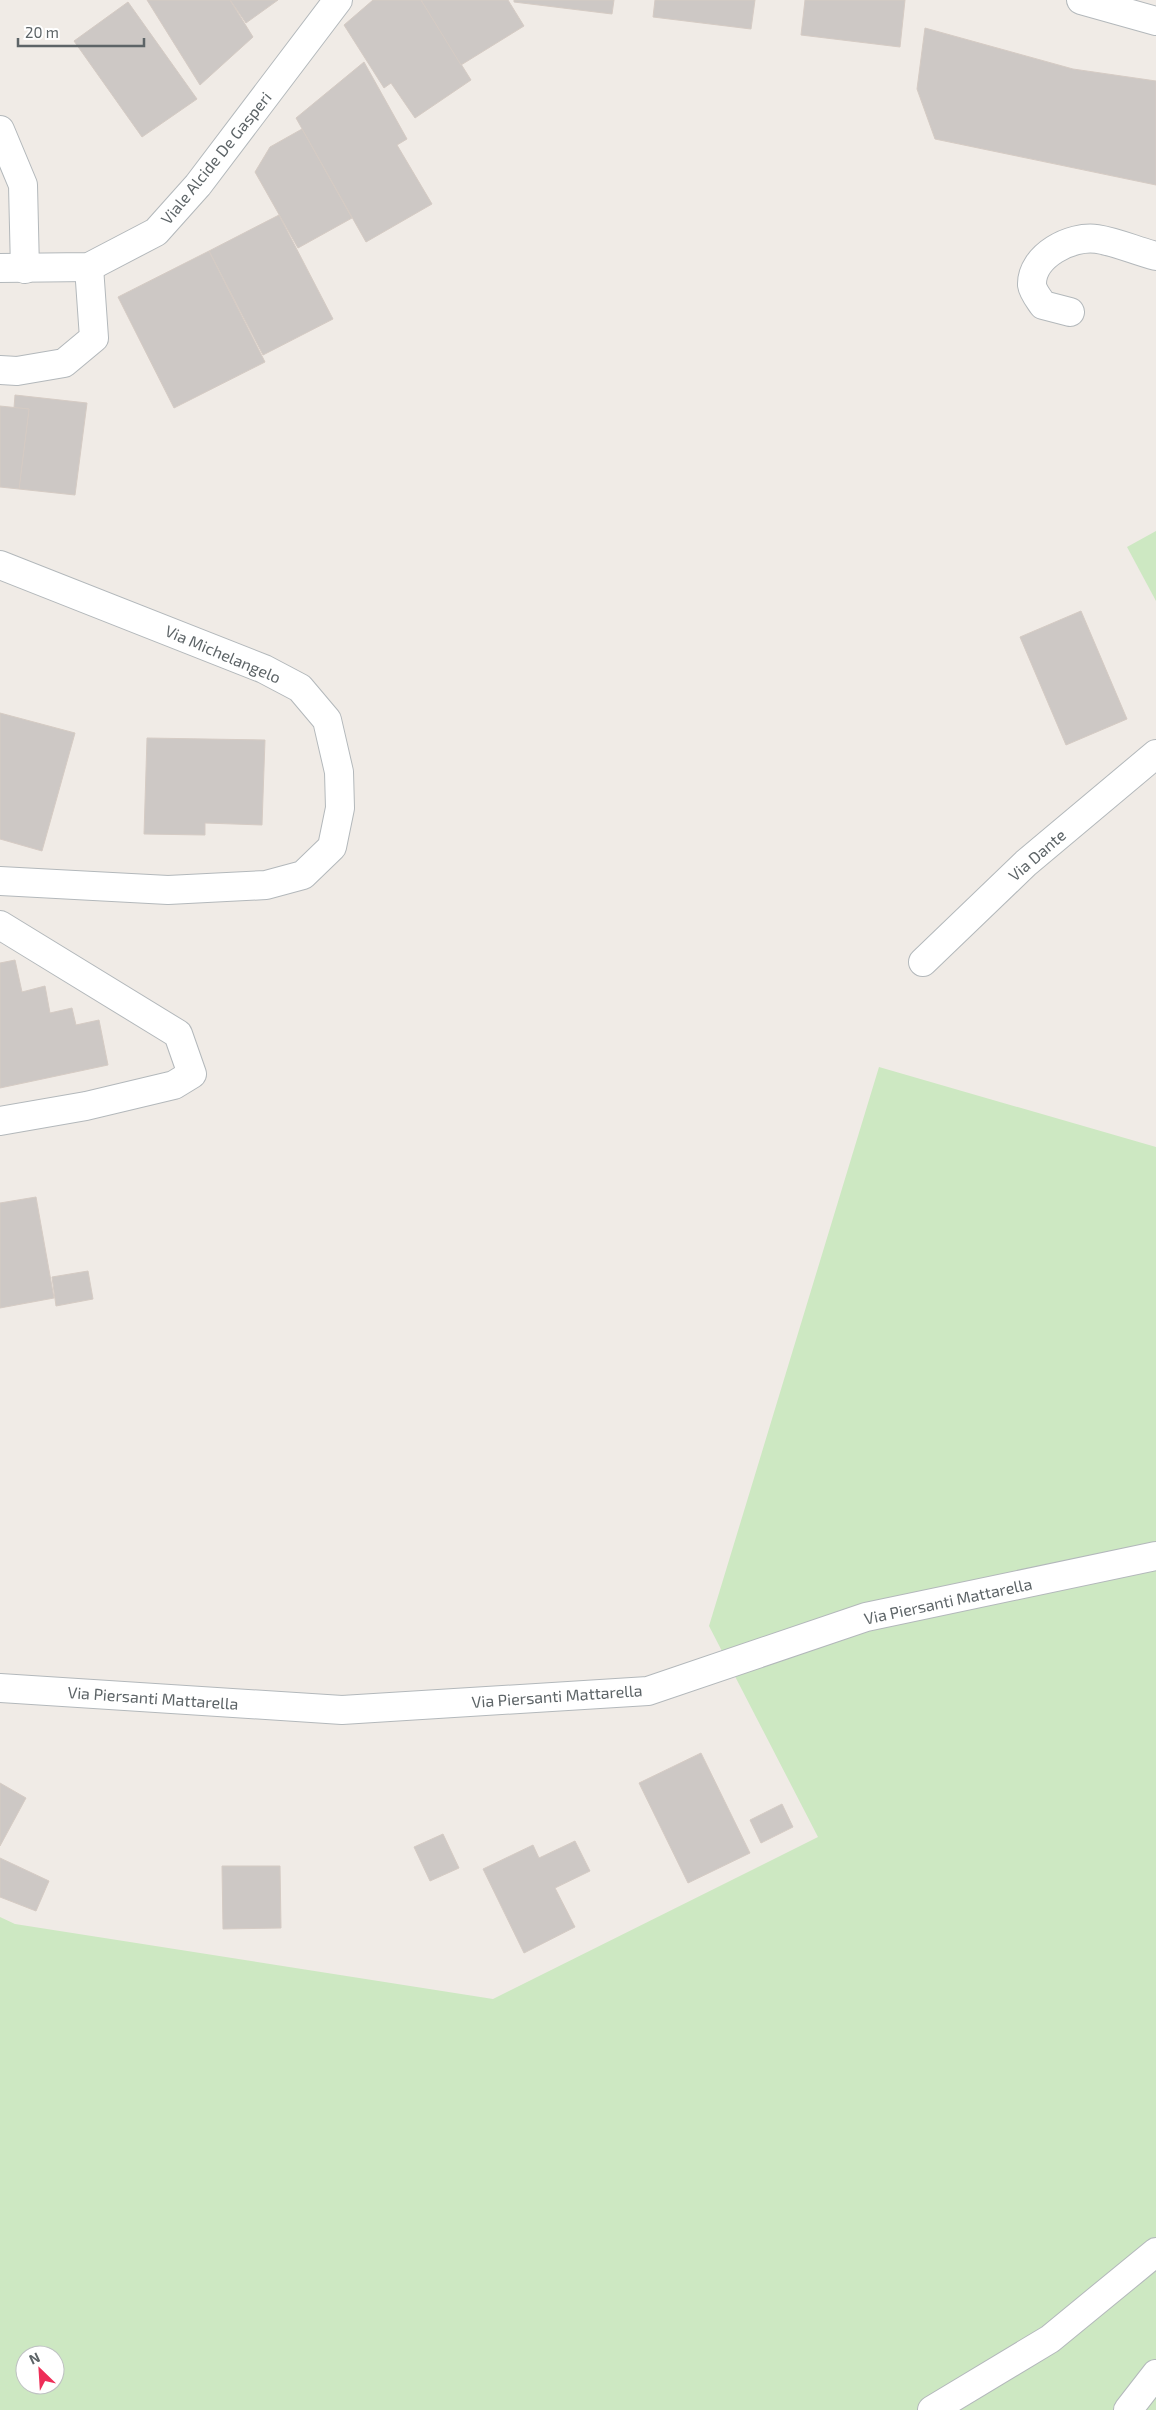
<svg xmlns="http://www.w3.org/2000/svg" width="1156" height="2410" font-family="'Exo 2',sans-serif">
<style>
.green{fill:#cde8c2;fill-rule:evenodd}
.building{fill:#cdc8c5;stroke:#d5cbc4}
.lines{fill:none;stroke-linecap:round;stroke-linejoin:round}
.minor-casing{stroke:#b3b8bb;stroke-width:30}
.tertiary-casing{stroke:#b3b8bb;stroke-width:30}
.minor{stroke:#fff;stroke-width:28}
.tertiary{stroke:#fff;stroke-width:28}
.labels{text-anchor:middle;stroke-width:5;stroke-linejoin:round;paint-order:stroke}
.street-label{font-size:16px;fill:#5d6467;stroke:#fff}
</style>
<rect width="100%" height="100%" fill="#f0ebe6"/>
<g class="green">
<polygon points="1156,531 1156,601 1127,547"/>
<path d="M879,1067L1156,1147V2410H0V1917L15,1924L493,1999L818,1837L709,1626ZM25,2355H55V2385H25Z"/>
</g>
<g class="building">
<polygon points="147,0 230,0 253,37 200,85"/>
<polygon points="230,0 278,0 246,23"/>
<polygon points="373,0 421,0 471,80 415,118 391,83 384,88 344,25"/>
<polygon points="421,0 508,0 524,26 461,65"/>
<polygon points="514,0 614,0 612,14 514,2"/>
<polygon points="655,0 755,0 751,29 653,17"/>
<polygon points="805,0 905,0 900,47 801,35"/>
<polygon points="128,2 197,99 142,137 74,41"/>
<polygon points="925,28 1073,69 1156,81 1156,185 935,139 917,89"/>
<polygon points="364,62 407,139 397,145 432,204 366,242 296,118"/>
<polygon points="302,129 352,218 298,248 255,172 270,147"/>
<polygon points="279,215 333,319 263,355 209,251"/>
<polygon points="209,251 265,362 174,408 118,297"/>
<polygon points="15,395 87,403 75,495 19,489 29,409 14,408"/>
<polygon points="0,406 29,409 19,489 0,487"/>
<polygon points="1081,611 1127,719 1066,745 1020,637"/>
<polygon points="0,713 75,733 42,851 0,839"/>
<polygon points="147,738 265,740 262,825 205,823 205,835 144,834"/>
<polygon points="15,960 22,992 45,986 50,1013 72,1008 76,1025 99,1020 108,1065 0,1088 0,963"/>
<polygon points="36,1197 54,1298 0,1308 0,1203"/>
<polygon points="88,1271 93,1299 56,1306 52,1277"/>
<polygon points="701,1753 750,1853 688,1883 639,1783"/>
<polygon points="0,1783 26,1798 0,1846"/>
<polygon points="782,1804 793,1827 761,1843 750,1820"/>
<polygon points="443,1834 459,1868 430,1881 414,1847"/>
<polygon points="575,1841 590,1871 555,1888 575,1927 524,1953 483,1869 533,1845 539,1858"/>
<polygon points="0,1858 49,1881 36,1911 0,1897"/>
<polygon points="222,1866 280,1866 281,1928 223,1929"/>
</g>
<g class="lines">
<g class="minor-casing">
<g id="minor">
<polyline points="0,130 23,185 25,269"/>
<path d="M1070,312L1043,305C1039,299 1033,292 1032,285C1031,256 1071,235 1097,239C1117,242 1136,251 1156,256"/>
<polyline points="0,370 17,371 64,363 94,338 89,267"/>
<polyline points="0,565 264,669 300,688 327,720 339,772 340,808 332,847 303,875 266,885 168,890 0,881"/>
<polyline points="0,925 178,1034 192,1074 174,1085 86,1106 0,1121"/>
<polyline points="923,962 1026,863 1156,754"/>
<polyline points="0,1688 342,1710 648,1691 866,1617 1156,1556"/>
<polyline points="932,2410 1050,2339 1156,2252"/>
<polyline points="1128,2410 1156,2374"/>
</g>
</g>
<g class="tertiary-casing">
<g id="tertiary">
<polyline points="1081,0 1156,21"/>
<polyline points="0,268 89,267 156,232 198,185 338,0"/>
</g>
</g>
<use href="#minor" class="minor"/>
<use href="#tertiary" class="tertiary"/>
</g>
<g class="labels">
<g class="street-label">
<text transform="translate(216 158) rotate(-51)" y="6">Viale Alcide De Gasperi</text>
<text transform="translate(223 654) rotate(23)" y="6">Via Michelangelo</text>
<text transform="translate(1037 855) rotate(-41)" y="6">Via Dante</text>
<text transform="translate(948 1601) rotate(-12)" y="6">Via Piersanti Mattarella</text>
<text transform="translate(557 1696) rotate(-4)" y="6">Via Piersanti Mattarella</text>
<text transform="translate(153 1698) rotate(4)" y="6">Via Piersanti Mattarella</text>
</g>
</g>
<g transform="translate(40 2370) rotate(335)"><circle r="24" fill="#ffffff" stroke="#bec1c2"/>
<path d="M0-4L9 19L0 12L-9 19Z" fill="#ee2e58"/>
<text y="-8" font-size="14" font-weight="bold" text-anchor="middle" fill="#5d6467">N</text>
</g>
<path d="M18 38v8h126v-8" fill="none" stroke="#5d6467" stroke-width="2.5"/>
<text x="25" y="38" font-size="15" fill="#5d6467" stroke="#ffffff" stroke-width="4" paint-order="stroke">20 m</text>
</svg>
